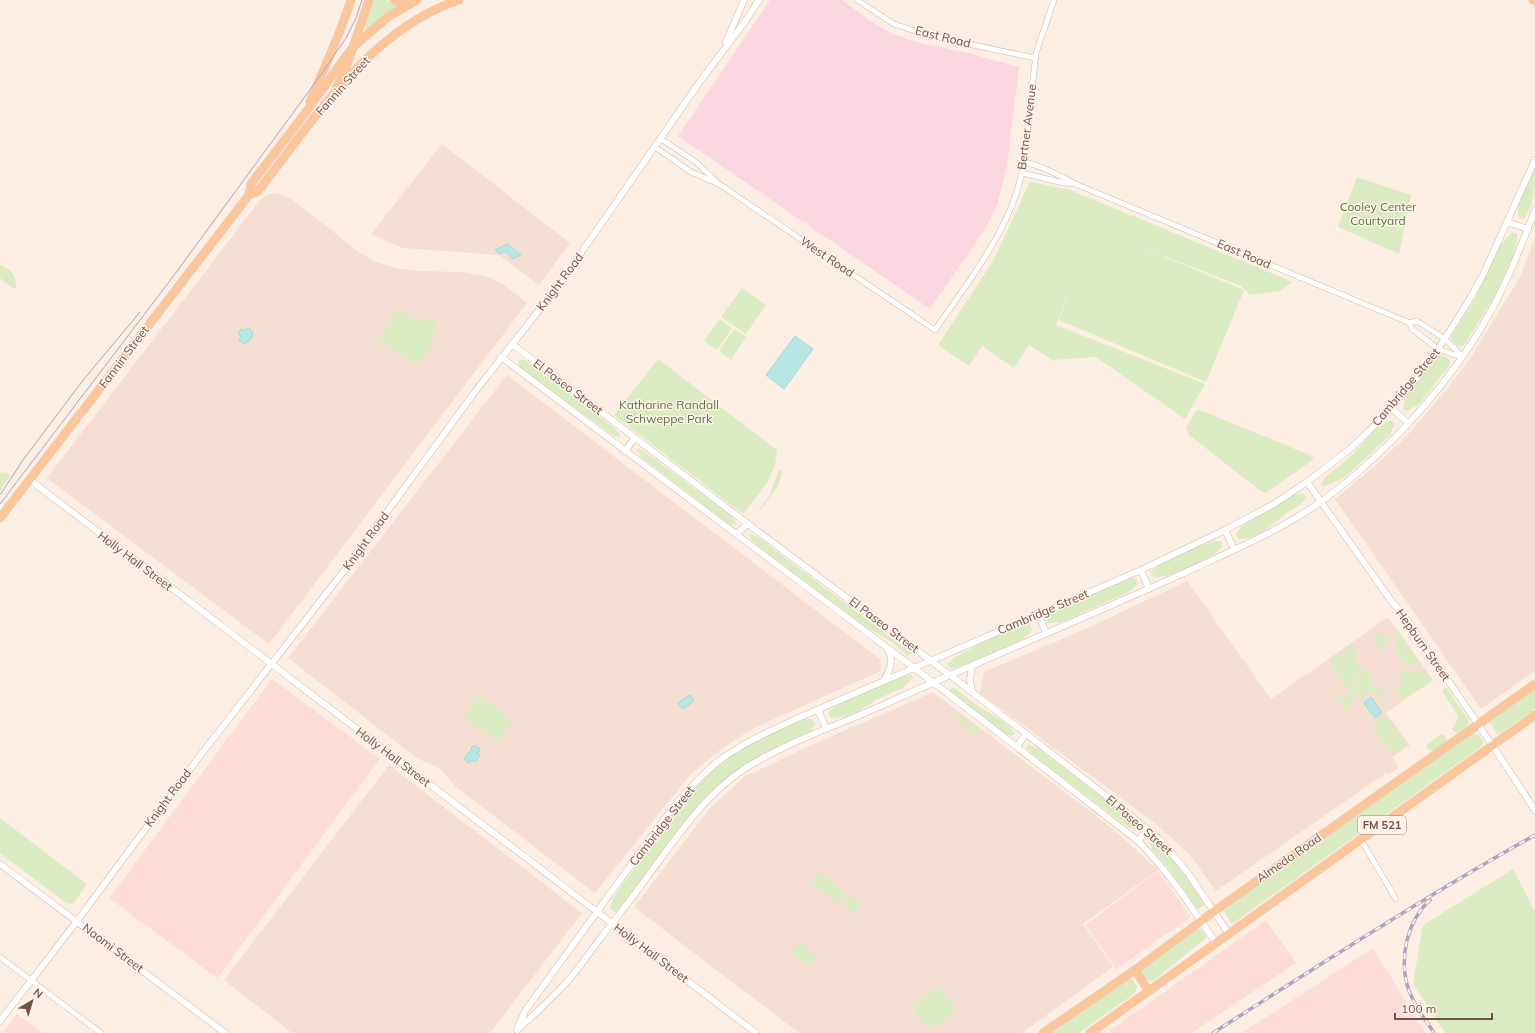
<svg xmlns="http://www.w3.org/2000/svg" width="1535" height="1033" font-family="Mulish,sans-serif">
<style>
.residential{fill:#f4ded2}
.commercial{fill:#fddbd7}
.medical{fill:#fbd6e1}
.green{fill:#daebc2}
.water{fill:#b7e7e5;stroke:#9dd9d7}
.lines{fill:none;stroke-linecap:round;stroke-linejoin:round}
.minor-casing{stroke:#d0b6ad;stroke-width:6}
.tertiary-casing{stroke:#d0b6ad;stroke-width:7}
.primary-casing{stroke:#d8cecc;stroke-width:9}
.minor{stroke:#fff;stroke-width:5}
.tertiary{stroke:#fff;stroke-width:6}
.primary{stroke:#fdc69a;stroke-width:8}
.tram{stroke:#afa2c6;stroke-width:1}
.rail-casing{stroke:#afa2c6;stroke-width:3.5}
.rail{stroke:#fff3ea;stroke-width:2;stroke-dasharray:6;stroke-linecap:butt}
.labels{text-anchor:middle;stroke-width:3;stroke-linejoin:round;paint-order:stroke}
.shield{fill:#fff3ea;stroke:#9e8179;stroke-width:1}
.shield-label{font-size:11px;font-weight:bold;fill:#755049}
.street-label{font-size:12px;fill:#755049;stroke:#fff3ea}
.park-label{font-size:12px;fill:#58763e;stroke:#fff3ea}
</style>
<rect width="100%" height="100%" fill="#fdeee3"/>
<g class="residential">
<polygon points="442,144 570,243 539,285 499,255 403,248 371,234"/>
<polygon points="278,193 290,198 359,252 376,262 395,268 418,271 464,272 486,276 501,283 527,303 269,644 47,478 261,199 269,194"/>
<polygon points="1535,238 1535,671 1481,709 1335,499 1378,463 1405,438 1450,385 1471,357 1520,277"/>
<polygon points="507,375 880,659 881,671 750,730 720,750 690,775 595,893 456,787 439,768 418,759 288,658"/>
<polygon points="1187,581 1271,699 1388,617 1433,680 1386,713 1410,745 1392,757 1399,767 1388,775 1386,773 1216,891 1190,855 1157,825 980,693 984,672 1081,631"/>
<polygon points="933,692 1103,821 1124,839 1158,870 1083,924 1113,967 1022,1033 799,1033 634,907 710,808 744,777 805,748"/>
<polygon points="389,765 582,913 490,1033 292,1033 224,980"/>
</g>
<g class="commercial">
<polygon points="272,679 380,759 217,978 109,898"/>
<polygon points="1158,871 1191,917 1116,969 1085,925"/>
<polygon points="1266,920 1296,963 1191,1033 1106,1033"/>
<polygon points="1373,948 1425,1033 1242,1033"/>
<polygon points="17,1014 42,1033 3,1033"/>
</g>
<polygon class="medical" points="770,0 842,0 869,20 893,34 916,42 964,52 1019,67 1007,166 997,205 984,231 930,309 678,136"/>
<g class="green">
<polygon points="372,0 386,0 396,5 397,8 367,30 365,28"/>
<path d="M1535,164C1535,185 1535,203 1524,219L1518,217L1519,204Z"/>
<polygon points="1357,177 1411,195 1399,254 1338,227"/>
<polygon points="1030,182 1070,190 1293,282 1279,291 1250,295 1241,286 1131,243 1244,290 1206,382 1059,320 1075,279 1056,325 1205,384 1185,419 1096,357 1052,360 1029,345 1014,368 982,346 969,366 938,345 993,261"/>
<path d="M1512,232L1517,234C1519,260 1480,320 1465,344L1462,346H1457L1451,340V337L1475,299L1500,246Z"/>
<path d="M0,265C11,270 17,275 16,288L14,289L0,278Z"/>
<polygon points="742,288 766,305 746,334 721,317"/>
<polygon points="399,309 414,319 436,321 432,344 418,365 377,340"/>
<polygon points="720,319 732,328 717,350 704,341"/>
<polygon points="734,329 746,337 731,360 719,351"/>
<polygon points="1442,354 1450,361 1449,366 1418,405 1406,411 1403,407 1407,395 1438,356"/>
<polygon points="658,359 777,450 775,466 767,483 743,514 614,415"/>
<polygon points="518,360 525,360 619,432 621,438 614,436 520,368"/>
<polygon points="1196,410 1200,410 1312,456 1314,459 1266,493 1262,492 1189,435 1186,428"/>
<polygon points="1391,420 1395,423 1389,436 1366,458 1343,478 1323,487 1321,484 1325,478 1351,456 1378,426"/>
<polygon points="636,449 642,450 733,517 736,524 730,525 640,456"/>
<polygon points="779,470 783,470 778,486 761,509 760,508 769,496"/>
<polygon points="0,472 8,473 10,476 0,491"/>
<path d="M1303,493L1306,497L1304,501C1299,506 1294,509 1288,512C1273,523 1258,540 1239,539L1236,534L1244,524L1294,495Z"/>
<polygon points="750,534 758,537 766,543 911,653 908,656 893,643 863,625 752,541"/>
<path d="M1213,541H1221L1223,546C1213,559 1169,579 1153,577L1151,572L1157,566L1164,561Z"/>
<polygon points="1129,578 1136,579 1138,584 1129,592 1062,622 1048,623 1045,618 1050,612"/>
<path d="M1030,624L1032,630C1024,643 973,662 957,667L951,668L947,665L955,657L1004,631L1018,625Z"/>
<path d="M1399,632L1422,665C1406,666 1403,662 1395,649Z"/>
<polygon points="1381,633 1386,633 1384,651 1382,652 1373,638"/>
<path d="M1351,644L1357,655L1354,658L1363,669C1340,684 1365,698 1345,712L1338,701L1351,692L1329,661Z"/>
<path d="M1401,668C1409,672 1417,673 1426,670L1433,680L1402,701L1401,696L1395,689L1401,685L1403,682L1401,677Z"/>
<path d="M1367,669L1372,678L1370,682L1374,687L1382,690L1385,699L1378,695L1373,694L1371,692L1361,699L1357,696C1355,684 1354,676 1367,669Z"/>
<path d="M912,675L913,678L904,687L876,700L857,712L845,717L830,718L828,713C839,699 894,678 912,675Z"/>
<polygon points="953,687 978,706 1006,723 1015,734 1011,736 1001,731 952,693 949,690"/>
<polygon points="1446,687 1469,721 1467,726 1457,733 1452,729 1456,722 1458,716 1442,691"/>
<polygon points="1535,688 1535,709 1498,735 1489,722 1491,720"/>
<polygon points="479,695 513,721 497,742 463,716"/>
<polygon points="957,713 981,731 977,736 954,718"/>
<polygon points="1386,716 1407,745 1392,755 1372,726"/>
<path d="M805,719H812L815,725L811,731L763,754L746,764L723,781L704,799L693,811L619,909L615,912L610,908C613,892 627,881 635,867C658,827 689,786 726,758C737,751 749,745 761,739C775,731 790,723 805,719Z"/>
<polygon points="1473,733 1479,735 1483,741 1482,746 1232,924 1223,910 1225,908"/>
<polygon points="1441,734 1443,734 1447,738 1446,742 1432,751 1429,750 1426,747 1428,744"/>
<polygon points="1028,744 1038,749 1121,811 1133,821 1139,829 1136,831 1128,827 1036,757 1026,748"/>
<polygon points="0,818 87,884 73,904 66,903 0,853"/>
<path d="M1152,841C1170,850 1193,888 1205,905L1198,909L1170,870L1152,849L1150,843Z"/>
<polygon points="1513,869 1535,912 1535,1033 1445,1033 1413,984 1423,925"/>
<polygon points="820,872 847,894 838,905 811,883"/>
<polygon points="851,896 862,905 855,913 844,904"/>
<polygon points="1197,928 1201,929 1206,937 1204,940 1153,981 1146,980 1142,972 1144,966"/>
<polygon points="799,942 816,955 808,965 791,953"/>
<polygon points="1129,979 1133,980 1137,987 1134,994 1079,1033 1050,1033 1124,980"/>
<polygon points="940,986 957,1010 929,1030 912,1006"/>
</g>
<g class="water">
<polygon points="507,244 521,255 512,259 506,251 500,254 495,250"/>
<polygon points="248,327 253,333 251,339 245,344 239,340 241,336 238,334 241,329 245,331"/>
<polygon points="795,336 813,349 784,389 766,375"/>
<polygon points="690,695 694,701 683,709 678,703"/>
<polygon points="1371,697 1382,713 1375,718 1364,703"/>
<polygon points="475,745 480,749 480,751 477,753 480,755 475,762 472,760 469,763 465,760 464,758 472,749 471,748"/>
</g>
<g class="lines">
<g class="minor-casing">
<g id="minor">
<polyline points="857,0 894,24 912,30 954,41 1035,58"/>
<polyline points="661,139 696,162 717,182"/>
<path d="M655,147L691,172L719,184L935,330C970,279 1014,226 1024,162L1036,53L1054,0"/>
<path d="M1024,162C1043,166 1060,176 1078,185L1410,323L1417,321L1445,339L1463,357"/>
<polyline points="1022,173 1064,183 1074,184"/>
<polyline points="1410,323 1412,329 1438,349 1461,357"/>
<polyline points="1361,840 1396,899"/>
<polyline points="0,957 101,1033"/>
</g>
</g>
<g class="tertiary-casing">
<g id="tertiary">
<polyline points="726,42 744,0"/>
<polyline points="1507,222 1528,229"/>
<polyline points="512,344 748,524 950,675 1118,805 1160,840 1172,854 1188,873 1229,934"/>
<path d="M501,357L946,692L1138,841C1169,872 1192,908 1216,943"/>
<polyline points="1391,408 1408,423"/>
<polyline points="625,451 635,438"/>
<polyline points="30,480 756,1033"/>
<path d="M1307,482L1392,602C1408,617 1418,638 1431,656C1467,707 1501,758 1535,810"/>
<polyline points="1225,530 1234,549"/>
<polyline points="736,534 748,524"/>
<polyline points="1141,570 1149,589"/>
<polyline points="1038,613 1046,633"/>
<path d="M884,680C891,669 894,660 887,648"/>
<polyline points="972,692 970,680 972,666"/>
<polyline points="818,710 826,728"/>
<polyline points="1017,746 1026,734"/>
<polyline points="1138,841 1147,829"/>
<polyline points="0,864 225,1033"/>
<polyline points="0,1021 77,921 196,761 343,572 474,393 558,286 699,83 744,23 759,0"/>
<path d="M518,1029C535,1014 552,998 567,982C579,969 589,953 600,939C615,919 631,900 645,880C674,841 703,796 744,769C790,740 843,724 892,701C989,657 1087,617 1184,573C1231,551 1280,531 1322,501C1394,448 1467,366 1504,285C1516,261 1525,235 1535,210"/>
<path d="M517,1030L525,1011L665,818C682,797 699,776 720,760C743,743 770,731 796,719L1141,570L1225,530L1274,504L1307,482L1350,449L1368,432L1391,408L1418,377L1438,349L1465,307L1483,275L1535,160"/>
</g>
</g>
<g class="primary-casing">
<g id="primary">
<polyline points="394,0 399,2 411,3"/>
<polyline points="1533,0 1535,1"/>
<polyline points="337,86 347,65 369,0"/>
<path d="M310,102C324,68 340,35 351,0"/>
<polyline points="249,195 251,184 306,112 344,59 354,46 389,16 417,0"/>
<path d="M0,518L249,195L258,191C313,121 370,29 459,0"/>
<polyline points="1135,970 1149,991"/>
<polyline points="1043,1033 1135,970 1220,907 1535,684"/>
<polyline points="1090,1033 1535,715"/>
</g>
</g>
<use href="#minor" class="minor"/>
<use href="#tertiary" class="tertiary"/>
<use href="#primary" class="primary"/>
<g class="tram">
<polyline points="0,495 23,460 84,379 140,312"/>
<polyline points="0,504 175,274 320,76 346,38 356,18 362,0"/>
</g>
<g class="rail-casing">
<g id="rail">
<path d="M1430,900C1407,921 1399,958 1408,988C1413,1004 1425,1019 1434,1033"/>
<path d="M1213,1033C1319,965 1425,897 1535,835"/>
</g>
</g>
<use href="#rail" class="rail"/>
</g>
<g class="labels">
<rect class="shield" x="1358" y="816" width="48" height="18" rx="3"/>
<g class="shield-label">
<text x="1382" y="829">FM 521</text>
</g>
<g class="street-label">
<text transform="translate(943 37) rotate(14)" y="4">East Road</text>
<text transform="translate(343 86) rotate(-48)" y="4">Fannin Street</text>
<text transform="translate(1027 127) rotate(-83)" y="4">Bertner Avenue</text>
<text transform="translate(1244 254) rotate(23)" y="4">East Road</text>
<text transform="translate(827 257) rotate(34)" y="4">West Road</text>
<text transform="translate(560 282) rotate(-53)" y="4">Knight Road</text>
<text transform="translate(124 357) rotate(-53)" y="4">Fannin Street</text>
<text transform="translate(568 387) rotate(37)" y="4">El Paseo Street</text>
<text transform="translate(1406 387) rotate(-50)" y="4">Cambridge Street</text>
<text transform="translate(366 541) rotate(-54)" y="4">Knight Road</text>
<text transform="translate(135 561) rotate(37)" y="4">Holly Hall Street</text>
<text transform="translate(1043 612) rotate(-23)" y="4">Cambridge Street</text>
<text transform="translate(884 625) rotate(37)" y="4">El Paseo Street</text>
<text transform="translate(1423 645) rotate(55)" y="4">Hepburn Street</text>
<text transform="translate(393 757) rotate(37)" y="4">Holly Hall Street</text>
<text transform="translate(168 798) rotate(-53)" y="4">Knight Road</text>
<text transform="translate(1139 825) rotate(41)" y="4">El Paseo Street</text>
<text transform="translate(662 826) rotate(-52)" y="4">Cambridge Street</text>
<text transform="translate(1289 858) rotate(-35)" y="4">Almeda Road</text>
<text transform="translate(113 948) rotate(37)" y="4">Naomi Street</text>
<text transform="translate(651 953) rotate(37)" y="4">Holly Hall Street</text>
</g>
<g class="park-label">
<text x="1378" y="211">Cooley Center<tspan x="1378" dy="14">Courtyard</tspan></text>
<text x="669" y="409">Katharine Randall<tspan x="669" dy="14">Schweppe Park</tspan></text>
</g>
</g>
<g transform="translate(32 1001) rotate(38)" stroke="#fff3ea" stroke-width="3" paint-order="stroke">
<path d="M0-3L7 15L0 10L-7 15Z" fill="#755049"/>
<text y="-6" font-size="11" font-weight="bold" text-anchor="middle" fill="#755049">N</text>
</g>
<path d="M1395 1013v6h97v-6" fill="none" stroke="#755049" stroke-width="2"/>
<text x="1401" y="1013" font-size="12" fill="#755049" stroke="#fff3ea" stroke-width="3" paint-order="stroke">100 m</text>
</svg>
